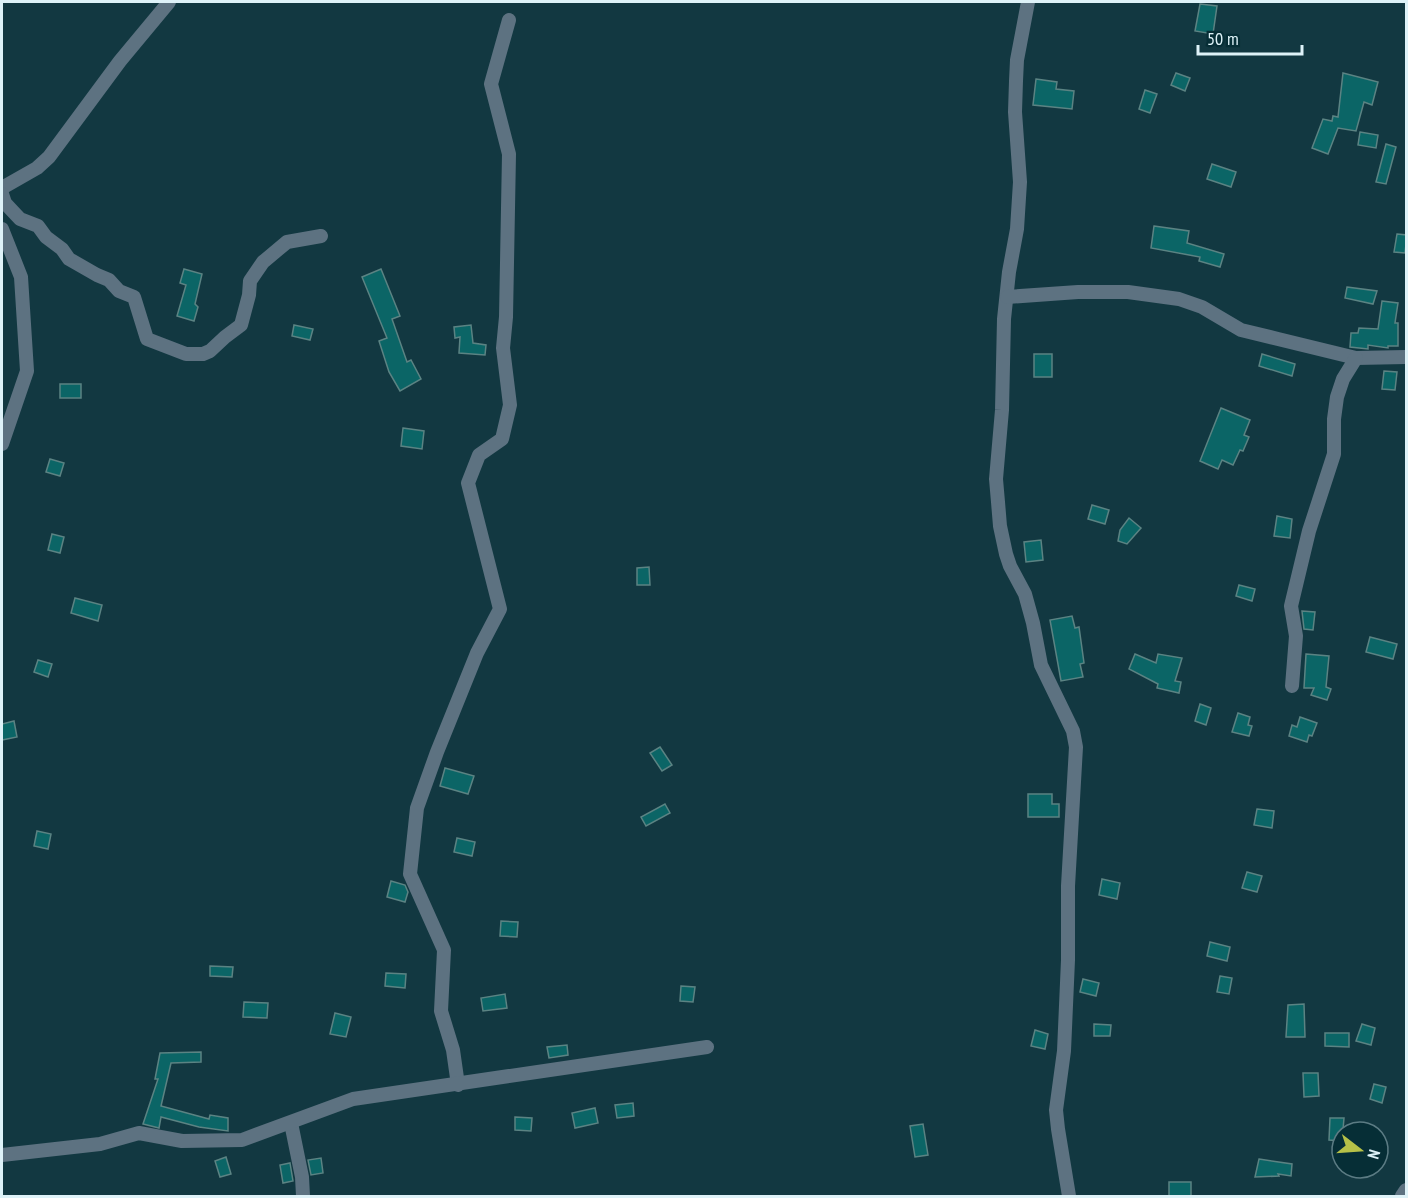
<svg xmlns="http://www.w3.org/2000/svg" width="1408" height="1198" font-family="'PT Sans Narrow',sans-serif">
<style>
.building{fill:#0b6566;stroke:#5b8383;stroke-width:1.5}
.lines{fill:none;stroke-linecap:round;stroke-linejoin:round}
.minor{stroke:#5d7281;stroke-width:14}
</style>
<rect width="100%" height="100%" fill="#123841"/>
<g class="building">
<polygon points="1200,4 1217,6 1213,34 1195,31"/>
<polygon points="1176,73 1190,78 1185,91 1171,85"/>
<polygon points="1343,73 1378,82 1372,105 1364,102 1356,131 1338,128 1328,154 1312,148 1323,119 1332,121 1333,116 1338,117"/>
<polygon points="1036,79 1057,82 1056,89 1074,91 1072,109 1033,105"/>
<polygon points="1145,90 1157,94 1150,113 1139,109"/>
<polygon points="1360,132 1378,135 1376,148 1358,145"/>
<polygon points="1386,144 1396,147 1386,184 1376,182"/>
<polygon points="1212,164 1236,172 1231,187 1207,179"/>
<polygon points="1154,226 1189,231 1187,243 1224,254 1220,267 1199,261 1200,257 1151,248"/>
<polygon points="1397,234 1407,235 1405,253 1394,252"/>
<polygon points="184,269 202,274 195,304 198,307 194,321 177,316 186,285 180,283"/>
<polygon points="381,269 400,316 392,319 407,362 411,360 421,379 400,391 389,372 379,341 387,338 362,277"/>
<polygon points="1347,287 1377,291 1373,304 1345,298"/>
<polygon points="1382,301 1398,303 1395,323 1398,323 1398,346 1388,346 1388,348 1368,345 1368,349 1350,347 1351,333 1358,333 1359,328 1378,329"/>
<polygon points="294,325 313,329 310,340 292,336"/>
<polygon points="471,325 473,343 486,345 485,355 459,353 460,337 455,338 454,327"/>
<rect x="1034" y="354" width="18" height="23"/>
<polygon points="1262,354 1295,364 1292,376 1259,366"/>
<polygon points="1384,371 1397,372 1395,390 1382,389"/>
<rect x="60" y="384" width="21" height="14"/>
<polygon points="1221,408 1250,420 1244,435 1249,437 1243,451 1240,450 1233,465 1222,460 1218,469 1200,461"/>
<polygon points="403,428 424,431 422,449 401,446"/>
<polygon points="50,459 64,463 60,476 46,472"/>
<polygon points="1092,505 1109,510 1105,524 1088,519"/>
<polygon points="1277,516 1292,519 1290,538 1274,536"/>
<polygon points="1129,518 1141,528 1127,544 1118,541 1120,530"/>
<polygon points="52,534 64,537 60,553 48,550"/>
<polygon points="1041,540 1043,560 1026,562 1024,542"/>
<polygon points="649,567 650,585 637,585 637,568"/>
<polygon points="1239,585 1255,589 1252,601 1236,596"/>
<polygon points="75,598 102,605 98,621 71,613"/>
<polygon points="1302,611 1315,612 1313,630 1304,629"/>
<polygon points="1072,616 1075,628 1079,627 1084,663 1080,664 1083,677 1061,681 1050,620"/>
<polygon points="1370,637 1397,644 1393,659 1366,652"/>
<polygon points="1135,654 1156,663 1158,654 1182,658 1175,681 1181,682 1179,693 1157,688 1158,684 1129,669"/>
<polygon points="1306,654 1329,656 1326,687 1331,689 1327,700 1311,695 1314,688 1304,688"/>
<polygon points="38,660 52,664 48,677 34,672"/>
<polygon points="1200,704 1211,708 1206,725 1195,721"/>
<polygon points="1238,713 1250,717 1248,725 1252,726 1249,736 1232,732"/>
<polygon points="1300,717 1317,723 1312,736 1309,735 1307,742 1289,736 1292,725 1297,727"/>
<polygon points="14,721 17,737 2,740 2,724"/>
<polygon points="660,747 672,765 662,771 650,753"/>
<polygon points="445,768 474,776 468,794 440,786"/>
<polygon points="1028,794 1052,794 1052,804 1059,804 1059,817 1028,817"/>
<polygon points="665,804 670,813 646,826 641,817"/>
<polygon points="1257,809 1274,811 1272,828 1254,825"/>
<polygon points="37,831 51,834 48,849 34,846"/>
<polygon points="457,838 475,842 472,856 454,852"/>
<polygon points="1247,872 1262,876 1257,892 1242,888"/>
<polygon points="1102,879 1120,883 1117,899 1099,895"/>
<polygon points="391,881 405,885 408,892 405,902 387,897"/>
<polygon points="501,921 518,922 517,937 500,936"/>
<polygon points="1210,942 1230,947 1227,961 1207,956"/>
<polygon points="210,966 233,967 232,977 210,976"/>
<polygon points="386,973 406,974 405,988 385,986"/>
<polygon points="1220,976 1232,978 1229,994 1217,992"/>
<polygon points="1083,979 1099,983 1096,996 1080,992"/>
<polygon points="681,986 695,987 693,1002 680,1001"/>
<polygon points="505,994 507,1008 483,1011 481,998"/>
<polygon points="244,1002 268,1003 267,1018 243,1017"/>
<polygon points="1304,1004 1305,1037 1286,1037 1288,1005"/>
<polygon points="335,1013 351,1017 346,1037 330,1034"/>
<polygon points="1094,1024 1111,1025 1110,1036 1094,1036"/>
<polygon points="1362,1024 1375,1028 1371,1045 1356,1041"/>
<polygon points="1035,1030 1048,1034 1045,1049 1031,1046"/>
<polygon points="1325,1033 1349,1033 1349,1047 1325,1046"/>
<polygon points="567,1045 568,1055 549,1058 547,1047"/>
<polygon points="201,1052 201,1062 171,1063 161,1106 209,1119 210,1115 228,1118 228,1131 199,1127 161,1117 159,1128 143,1124 158,1079 155,1079 160,1053"/>
<polygon points="1303,1073 1318,1073 1319,1096 1304,1097"/>
<polygon points="1374,1084 1386,1087 1382,1103 1370,1099"/>
<polygon points="633,1103 634,1116 617,1118 615,1105"/>
<polygon points="595,1108 598,1123 575,1128 572,1113"/>
<polygon points="515,1117 532,1118 531,1131 515,1130"/>
<polygon points="1330,1118 1344,1118 1342,1141 1329,1140"/>
<polygon points="923,1124 928,1155 915,1157 910,1126"/>
<polygon points="226,1157 231,1174 220,1177 215,1161"/>
<polygon points="321,1158 323,1173 311,1175 308,1160"/>
<polygon points="1259,1159 1292,1164 1291,1176 1278,1174 1279,1176 1255,1177"/>
<polygon points="290,1163 293,1181 283,1183 280,1165"/>
<rect x="1169" y="1182" width="22" height="15"/>
</g>
<g class="lines">
<g class="minor">
<polyline points="1028,2 1017,60 1016,81 1015,112 1020,182 1017,229 1009,272 1004,319 1002,410 996,479 998,502 1000,526 1006,554 1010,566 1025,594 1033,623 1041,665 1073,731 1076,747 1068,886 1068,960 1064,1051 1056,1110 1058,1129 1069,1196"/>
<polyline points="2,188 37,168 49,157 120,61 169,2"/>
<polyline points="2,194 5,203 20,219 38,226 46,237 62,249 69,259 97,275 109,280 119,291 134,297 147,339 186,354 203,354 210,351 225,337 241,325 249,295 250,281 263,262 287,242 321,236"/>
<polyline points="2,229 21,277 27,371 2,444"/>
<polyline points="1007,297 1078,292 1128,292 1179,299 1202,307 1241,330 1278,339 1356,358 1406,357"/>
<polyline points="1292,686 1296,636 1291,606 1309,531 1334,454 1334,419 1337,397 1343,379 1356,358"/>
<polyline points="458,1085 453,1050 441,1011 444,950 410,874 417,808 437,752 477,653 500,609 468,483 479,455 502,439 510,405 503,348 506,317 509,154 491,84 509,20"/>
<polyline points="291,1123 302,1177 303,1196"/>
<polyline points="2,1155 100,1144 139,1133 182,1141 242,1140 353,1099 707,1047"/>
<polyline points="1402,1196 1406,1190"/>
</g>
</g>
<rect width="1408" height="1198" fill="none" stroke="#def2f8" stroke-width="6"/>
<g transform="translate(1360 1150) rotate(107)"><circle r="28" fill="#062e36" stroke="#5c7c84" stroke-width="1.5"/>
<path d="M0-4.5L10 22L0 15L-10 22Z" fill="#b6c148"/>
<text y="-9" font-size="16" font-weight="bold" text-anchor="middle" fill="#def2f8">N</text>
</g>
<path d="M1198 45v9h104v-9" fill="none" stroke="#def2f8" stroke-width="3"/>
<text x="1207" y="45" font-size="18" fill="#def2f8" stroke="#062e36" stroke-width="4.5" paint-order="stroke">50 m</text>
</svg>
